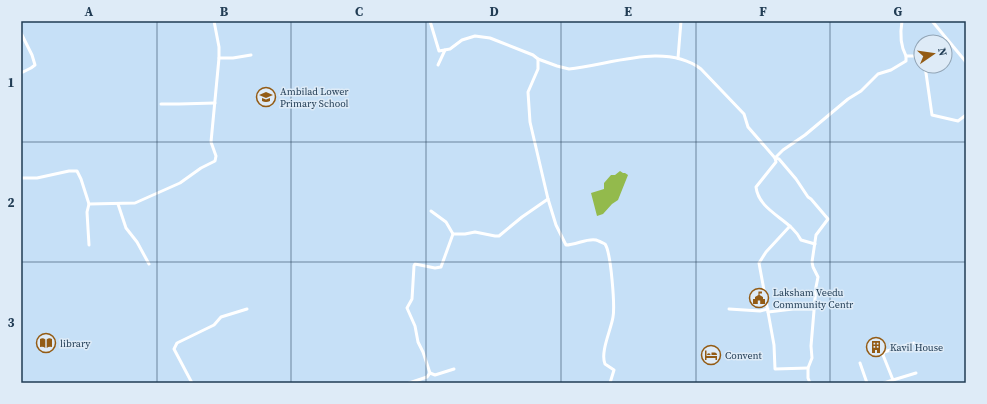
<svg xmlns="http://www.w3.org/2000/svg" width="987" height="404" font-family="'Source Serif 4',serif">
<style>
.water{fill:#93ba4c}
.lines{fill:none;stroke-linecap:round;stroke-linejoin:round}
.street{stroke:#fff;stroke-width:3}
.grid{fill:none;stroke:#213c54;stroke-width:1;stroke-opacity:0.55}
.labels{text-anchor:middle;stroke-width:3;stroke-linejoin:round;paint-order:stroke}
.poi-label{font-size:10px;fill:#213c54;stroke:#deebf7;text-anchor:start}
.neatline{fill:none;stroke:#213c54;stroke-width:1.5}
.grid-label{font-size:13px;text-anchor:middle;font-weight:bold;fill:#213c54}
</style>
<rect width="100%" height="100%" fill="#c6e0f7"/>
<polygon class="water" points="620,171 623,173 625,173 628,175 618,200 612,204 603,214 597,216 591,193 604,189 604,183 611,175 615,175"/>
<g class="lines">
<g class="street">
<path d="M430,21L439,51L450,49L462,40L475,36L490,38L533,55L538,59V69L528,92L530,122L548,199L556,225L566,245C576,245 587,238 596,240C599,241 603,243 605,244C611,252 615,306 613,317C611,330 600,352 605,364L614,370L610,383"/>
<path d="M902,21C900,33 900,45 906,56"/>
<polyline points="932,21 966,62"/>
<polyline points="21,33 32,55 35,65 31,68 21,73"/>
<polyline points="219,58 233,58 251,55"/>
<polyline points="678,58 681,21"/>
<path d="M538,59L557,66L569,69C610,65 665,42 701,69L744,114L748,127L775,158L779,159L796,179L808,197L811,199L828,219L816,235L812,262L813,267L818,277L816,287L811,346L812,358L808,368V378L810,383"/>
<polyline points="438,65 445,50"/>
<polyline points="925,66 932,115 958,121 966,115"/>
<polyline points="161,104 179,104 215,103"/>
<polyline points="21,178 37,178 69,171 77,171 81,179 89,204 135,203 180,183 201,168 215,161 216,156 211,142 219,58 219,47 214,21"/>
<polyline points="89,204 87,212 89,245"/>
<polyline points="118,204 126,228 137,242 149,264"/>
<polyline points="431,211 446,222 453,234"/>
<polyline points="790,226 766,252 759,263 768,312 793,309 814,309"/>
<path d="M815,244L801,240C791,219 759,212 756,187L776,162L775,158L783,150L805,135L848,99L861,91L878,74L891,70L906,61V56H921"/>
<polyline points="729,309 760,311 768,309"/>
<polyline points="768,312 774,345 775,369 808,368"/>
<polyline points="860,363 867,383"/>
<polyline points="430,373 435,375 454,369"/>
<polyline points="893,380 916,373"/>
<polyline points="192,383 174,349 177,343 214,325 221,317 247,309"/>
<polyline points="409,383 427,377 430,373 423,352 418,342 415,326 407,308 412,299 414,266 415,264 435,268 441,267 453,234 465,234 475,232 495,236 499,236 522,217 548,199"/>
<polyline points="884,383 893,380 883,355 884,352 914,343"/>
</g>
</g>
<path class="grid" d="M157,21V383M291,21V383M426,21V383M561,21V383M696,21V383M830,21V383M21,142H966M21,262H966"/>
<defs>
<g id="school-ring" transform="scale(1)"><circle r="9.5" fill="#deebf7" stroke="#935b14" stroke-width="1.5"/><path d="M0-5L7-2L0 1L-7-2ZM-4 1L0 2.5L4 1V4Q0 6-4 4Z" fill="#935b14"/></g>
<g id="civic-ring" transform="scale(1)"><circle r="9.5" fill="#deebf7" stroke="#935b14" stroke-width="1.5"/><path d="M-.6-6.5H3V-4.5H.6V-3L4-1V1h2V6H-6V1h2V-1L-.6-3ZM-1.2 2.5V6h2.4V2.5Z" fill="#935b14"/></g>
<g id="library-ring" transform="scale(1)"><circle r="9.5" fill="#deebf7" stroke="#935b14" stroke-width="1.5"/><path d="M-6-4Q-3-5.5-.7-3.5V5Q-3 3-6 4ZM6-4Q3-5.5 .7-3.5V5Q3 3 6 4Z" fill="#935b14"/></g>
<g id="building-ring" transform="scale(1)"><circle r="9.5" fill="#deebf7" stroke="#935b14" stroke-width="1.5"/><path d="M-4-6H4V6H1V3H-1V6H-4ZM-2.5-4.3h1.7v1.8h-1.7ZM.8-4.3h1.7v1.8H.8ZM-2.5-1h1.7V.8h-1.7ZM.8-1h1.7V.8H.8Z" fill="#935b14"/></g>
<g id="hotel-ring" transform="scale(1)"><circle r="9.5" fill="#deebf7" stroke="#935b14" stroke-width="1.5"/><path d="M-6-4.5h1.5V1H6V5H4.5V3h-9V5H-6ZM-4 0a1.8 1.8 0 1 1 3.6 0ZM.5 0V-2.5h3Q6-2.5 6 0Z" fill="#935b14"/></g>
</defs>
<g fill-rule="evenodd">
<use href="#school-ring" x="266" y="97"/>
<use href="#civic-ring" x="759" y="298"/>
<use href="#library-ring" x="46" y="343"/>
<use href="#building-ring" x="876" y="347"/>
<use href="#hotel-ring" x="711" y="355"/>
</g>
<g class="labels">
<g class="poi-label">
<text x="280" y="95">Ambilad Lower<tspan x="280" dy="12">Primary School</tspan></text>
<text x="773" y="296">Laksham Veedu<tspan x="773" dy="12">Community Centr</tspan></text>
<text x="60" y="347">library</text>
<text x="890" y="351">Kavil House</text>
<text x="725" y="359">Convent</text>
</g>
</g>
<rect width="987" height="404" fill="none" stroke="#deebf7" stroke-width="44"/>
<g transform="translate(933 54) rotate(77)"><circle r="19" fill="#deebf7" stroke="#92a5b6"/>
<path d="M0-3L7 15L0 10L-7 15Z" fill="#935b14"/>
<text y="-6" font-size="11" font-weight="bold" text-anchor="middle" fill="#213c54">N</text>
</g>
<rect x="22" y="22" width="943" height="360" class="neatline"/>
<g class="grid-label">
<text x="89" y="16">A</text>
<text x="224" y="16">B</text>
<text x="359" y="16">C</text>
<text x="494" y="16">D</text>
<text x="628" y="16">E</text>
<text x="763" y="16">F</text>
<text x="898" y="16">G</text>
<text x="11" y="87">1</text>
<text x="11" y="207">2</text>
<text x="11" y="327">3</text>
</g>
</svg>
